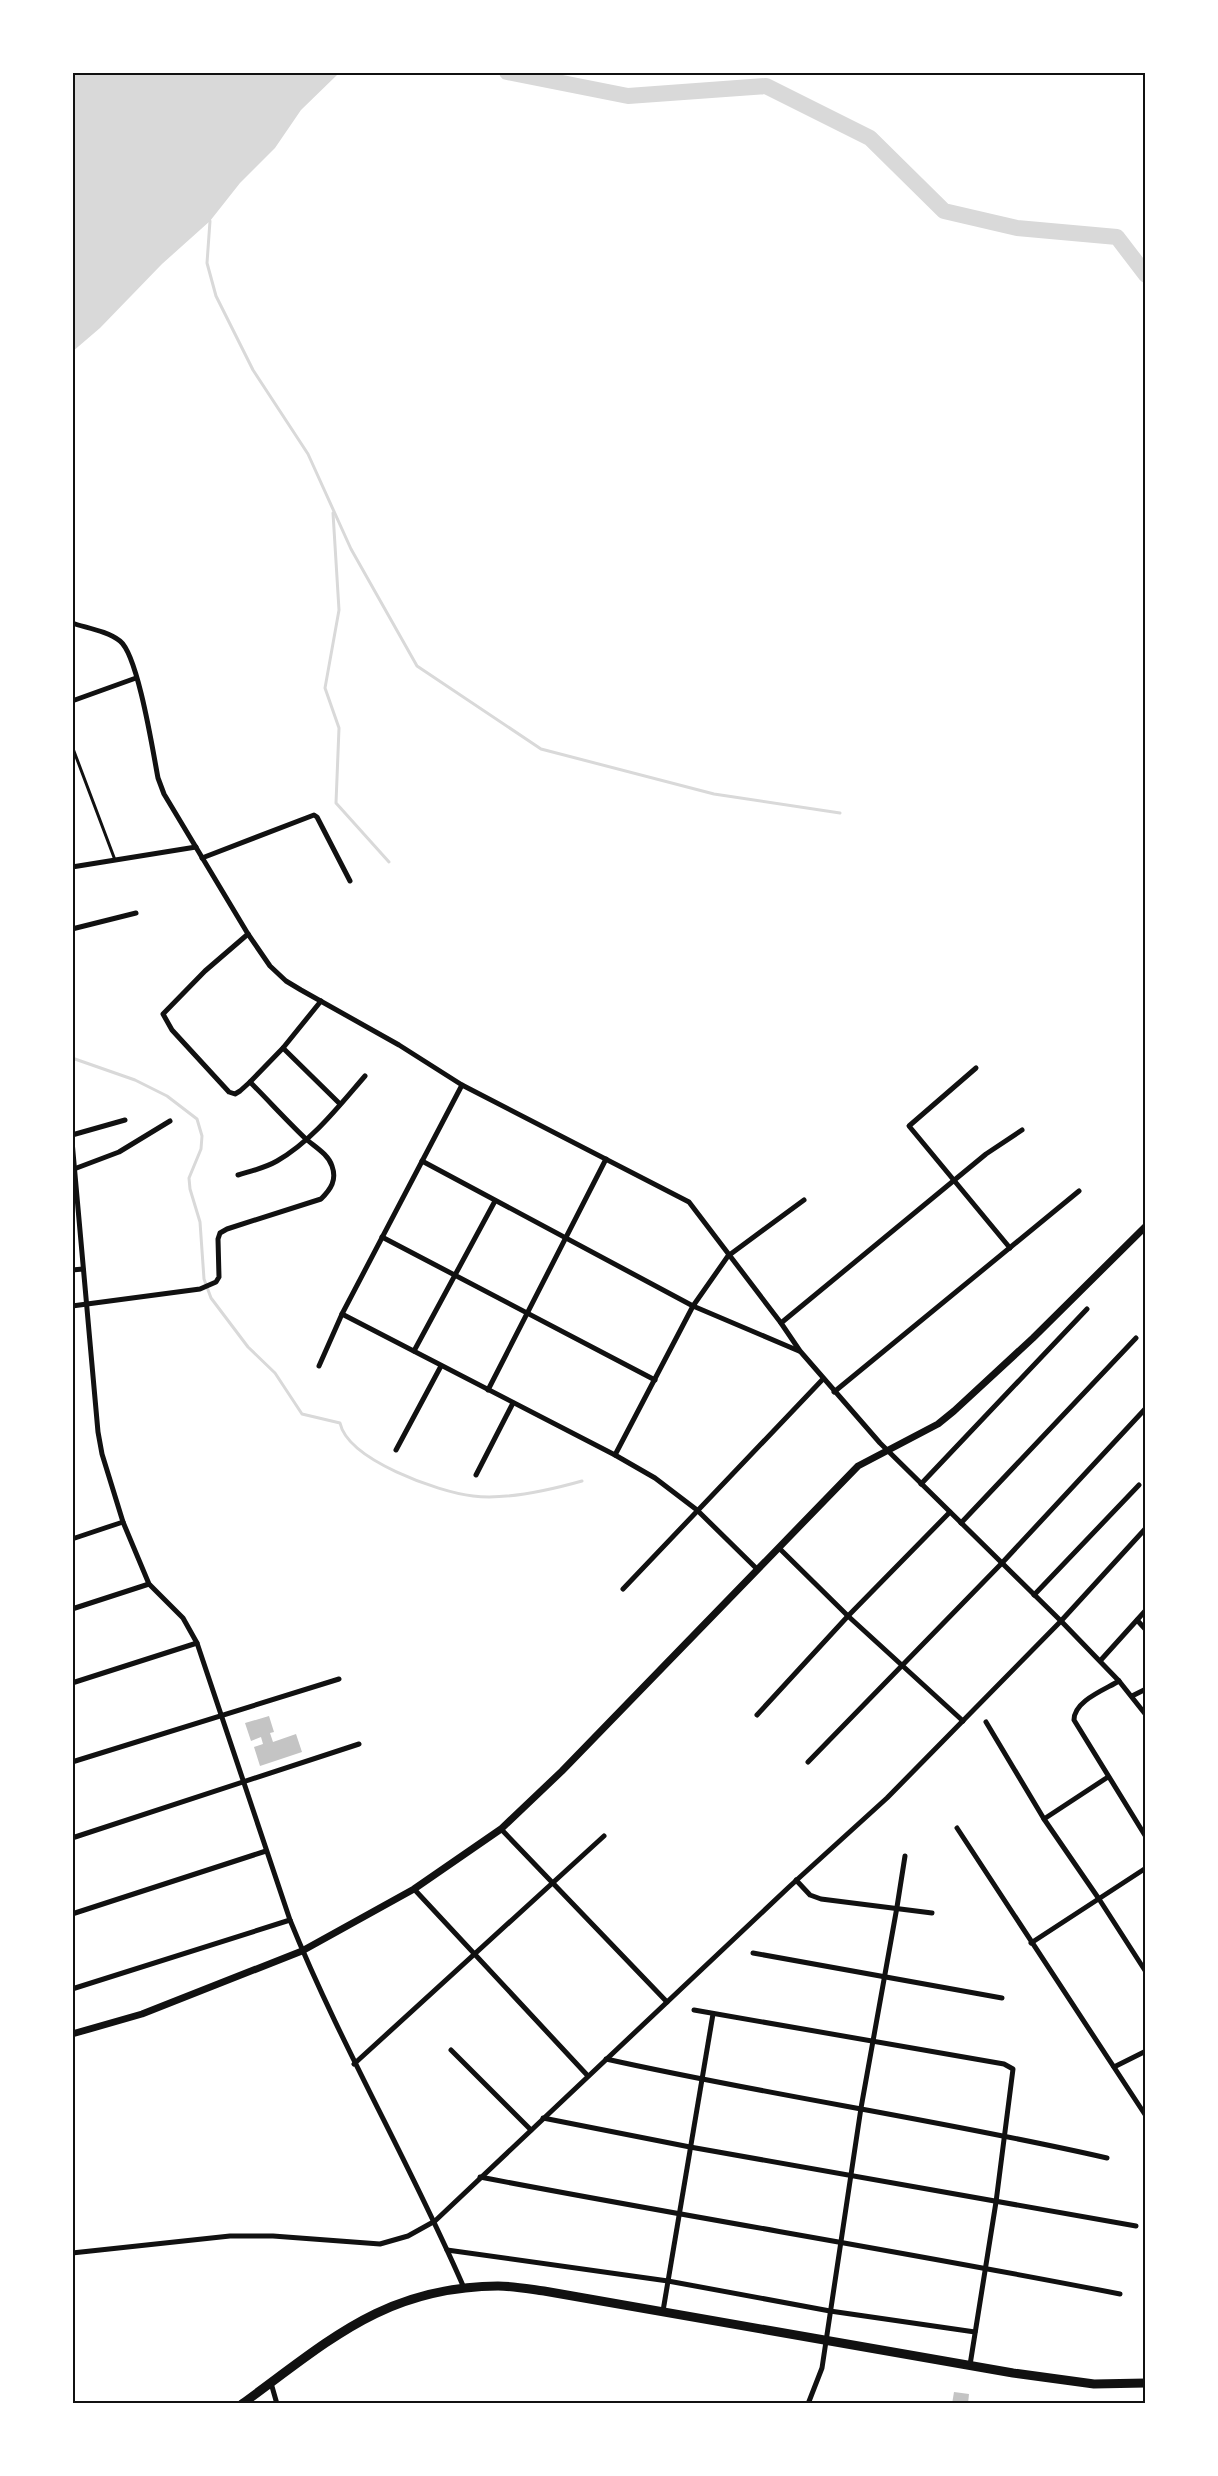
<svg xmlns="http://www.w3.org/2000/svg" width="1218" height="2476" font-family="'Open Sans',sans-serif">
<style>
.water{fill:#d9d9d9}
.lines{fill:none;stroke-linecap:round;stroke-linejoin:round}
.stream{stroke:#d9d9d9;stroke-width:3}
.river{stroke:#d9d9d9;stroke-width:16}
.building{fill:#c4c4c4}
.service{stroke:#111;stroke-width:3}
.minor{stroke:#111;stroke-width:5}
.tertiary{stroke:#111;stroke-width:7}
.primary{stroke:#111;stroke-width:9}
.neatline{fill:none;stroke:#111;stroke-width:2}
</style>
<rect width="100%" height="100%" fill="#fff"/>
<polygon class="water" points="72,72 344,72 337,75 301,110 275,148 240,183 210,221 162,264 100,328 72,352"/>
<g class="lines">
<g class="stream">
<polyline points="210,221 207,263 216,296 253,370 308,454 351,549 417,666 541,749 714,794 840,813"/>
<polyline points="333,513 339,610 325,688 339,728 336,803 389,862"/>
<path d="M72,1058L135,1080L167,1096L197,1119L202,1136L201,1149L189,1178L190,1189L200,1222L204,1279L211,1298L248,1347L275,1373L302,1414L340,1423C348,1460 438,1492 473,1496C506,1500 550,1490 582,1481"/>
</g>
<polyline class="river" points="507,72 628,96 766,86 870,138 944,211 1017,228 1117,237 1146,275"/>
</g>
<g class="building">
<polygon points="269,1716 274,1732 270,1733 273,1742 296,1734 302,1752 260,1766 254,1747 263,1744 261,1737 251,1741 245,1723"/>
<polygon points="954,2392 969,2394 968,2404 952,2404"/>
</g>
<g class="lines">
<polyline class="service" points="72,746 115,860"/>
<g class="minor">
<path d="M72,623C87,628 107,631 120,641C138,655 153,752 158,778L164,794L248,934L270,966L286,981L301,990L399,1045L462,1085L689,1202L781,1323L800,1351L880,1443L1061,1621L1119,1681L1146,1715"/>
<polyline points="72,701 136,678"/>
<polyline points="202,858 314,815 317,817 350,881"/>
<polyline points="72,867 196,847"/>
<polyline points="72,929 136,913"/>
<polyline points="248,934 205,971 163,1014 172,1030 229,1092 235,1094 240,1091 250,1082 283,1048 321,1001"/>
<polyline points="283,1048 340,1104"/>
<polyline points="976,1068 909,1126 1010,1248"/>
<polyline points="72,1135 125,1120"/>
<path d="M72,1141L98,1432L102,1454L123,1522L149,1584L183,1618L197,1643L290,1920C341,2046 410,2163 464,2288"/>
<polyline points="422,1161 693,1306 799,1351"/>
<polyline points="74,1169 119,1152 170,1121"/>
<path d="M238,1175C251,1171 265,1168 277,1161C312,1141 339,1106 365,1076"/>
<polyline points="382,1237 655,1380"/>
<polyline points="72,1270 83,1269"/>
<path d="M72,1306L200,1289L216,1282L219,1277L218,1239L220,1233L227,1229L321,1199C331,1189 337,1180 332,1166C328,1154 315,1147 306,1139C287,1121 269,1101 250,1082"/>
<polyline points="342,1314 615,1455 655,1478 697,1510 757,1569"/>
<polyline points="781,1323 986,1154 1022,1130"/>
<polyline points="414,1351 495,1201"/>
<polyline points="319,1366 342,1314 462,1085"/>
<polyline points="488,1390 606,1159"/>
<polyline points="834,1392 1079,1191"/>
<polyline points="396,1450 441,1366"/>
<polyline points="615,1455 693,1306 728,1256 804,1200"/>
<polyline points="476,1475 513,1403"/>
<polyline points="921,1484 1087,1309"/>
<polyline points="961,1523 1136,1338"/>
<polyline points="72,1539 123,1522"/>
<polyline points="779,1548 848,1616 963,1721"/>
<polyline points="623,1589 823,1379"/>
<polyline points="1034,1595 1139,1485"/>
<polyline points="72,1609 149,1584"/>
<polyline points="1137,1620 1146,1630"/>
<polyline points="1100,1661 1146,1610"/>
<path d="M1119,1681C1104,1690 1074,1701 1074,1720L1146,1837"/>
<polyline points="72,1683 197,1643"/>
<polyline points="1132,1696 1146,1689"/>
<polyline points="757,1715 848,1616 950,1512"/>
<polyline points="986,1722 1044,1819 1099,1899 1146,1972"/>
<polyline points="72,1762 339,1679"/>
<polyline points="808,1762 1002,1563 1146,1408"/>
<polyline points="1044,1819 1108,1777"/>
<polyline points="957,1828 1146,2116"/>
<polyline points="501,1829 667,2002"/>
<polyline points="72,1838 359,1744"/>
<polyline points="796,1880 810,1895 821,1899 932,1913"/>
<polyline points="414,1889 588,2076"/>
<polyline points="72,1914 266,1851"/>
<polyline points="1031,1943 1146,1868"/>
<polyline points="753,1953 1002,1998"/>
<polyline points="72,1989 290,1920"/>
<polyline points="694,2010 1004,2064 1013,2069 996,2202 970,2365"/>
<polyline points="451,2050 531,2130"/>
<path d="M606,2059C772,2096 941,2120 1107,2158"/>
<polyline points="354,2064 604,1836"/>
<polyline points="1114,2067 1146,2051"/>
<polyline points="543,2118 690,2147 1136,2226"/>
<path d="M480,2177C693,2218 907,2252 1120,2294"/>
<polyline points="447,2250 668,2281 830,2311 975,2332"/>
<polyline points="72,2253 230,2236 273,2236 380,2244 408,2236 435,2221 789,1887 887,1798 1061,1621 1146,1528"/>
<polyline points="663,2311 713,2014"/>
<polyline points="271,2383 277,2404"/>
<polyline points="808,2404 822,2368 861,2108 897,1907 905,1856"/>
</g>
<polyline class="tertiary" points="72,2034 142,2014 302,1951 414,1889 501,1829 562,1771 858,1466 938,1424 954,1411 1033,1338 1146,1226"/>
<path class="primary" d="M242,2404C329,2341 384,2287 498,2286C513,2286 529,2289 544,2291L1013,2373L1094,2384L1146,2383"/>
</g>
<rect width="1218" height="2476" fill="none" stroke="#ffffff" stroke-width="147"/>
<rect x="74" y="74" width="1070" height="2328" class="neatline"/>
</svg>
